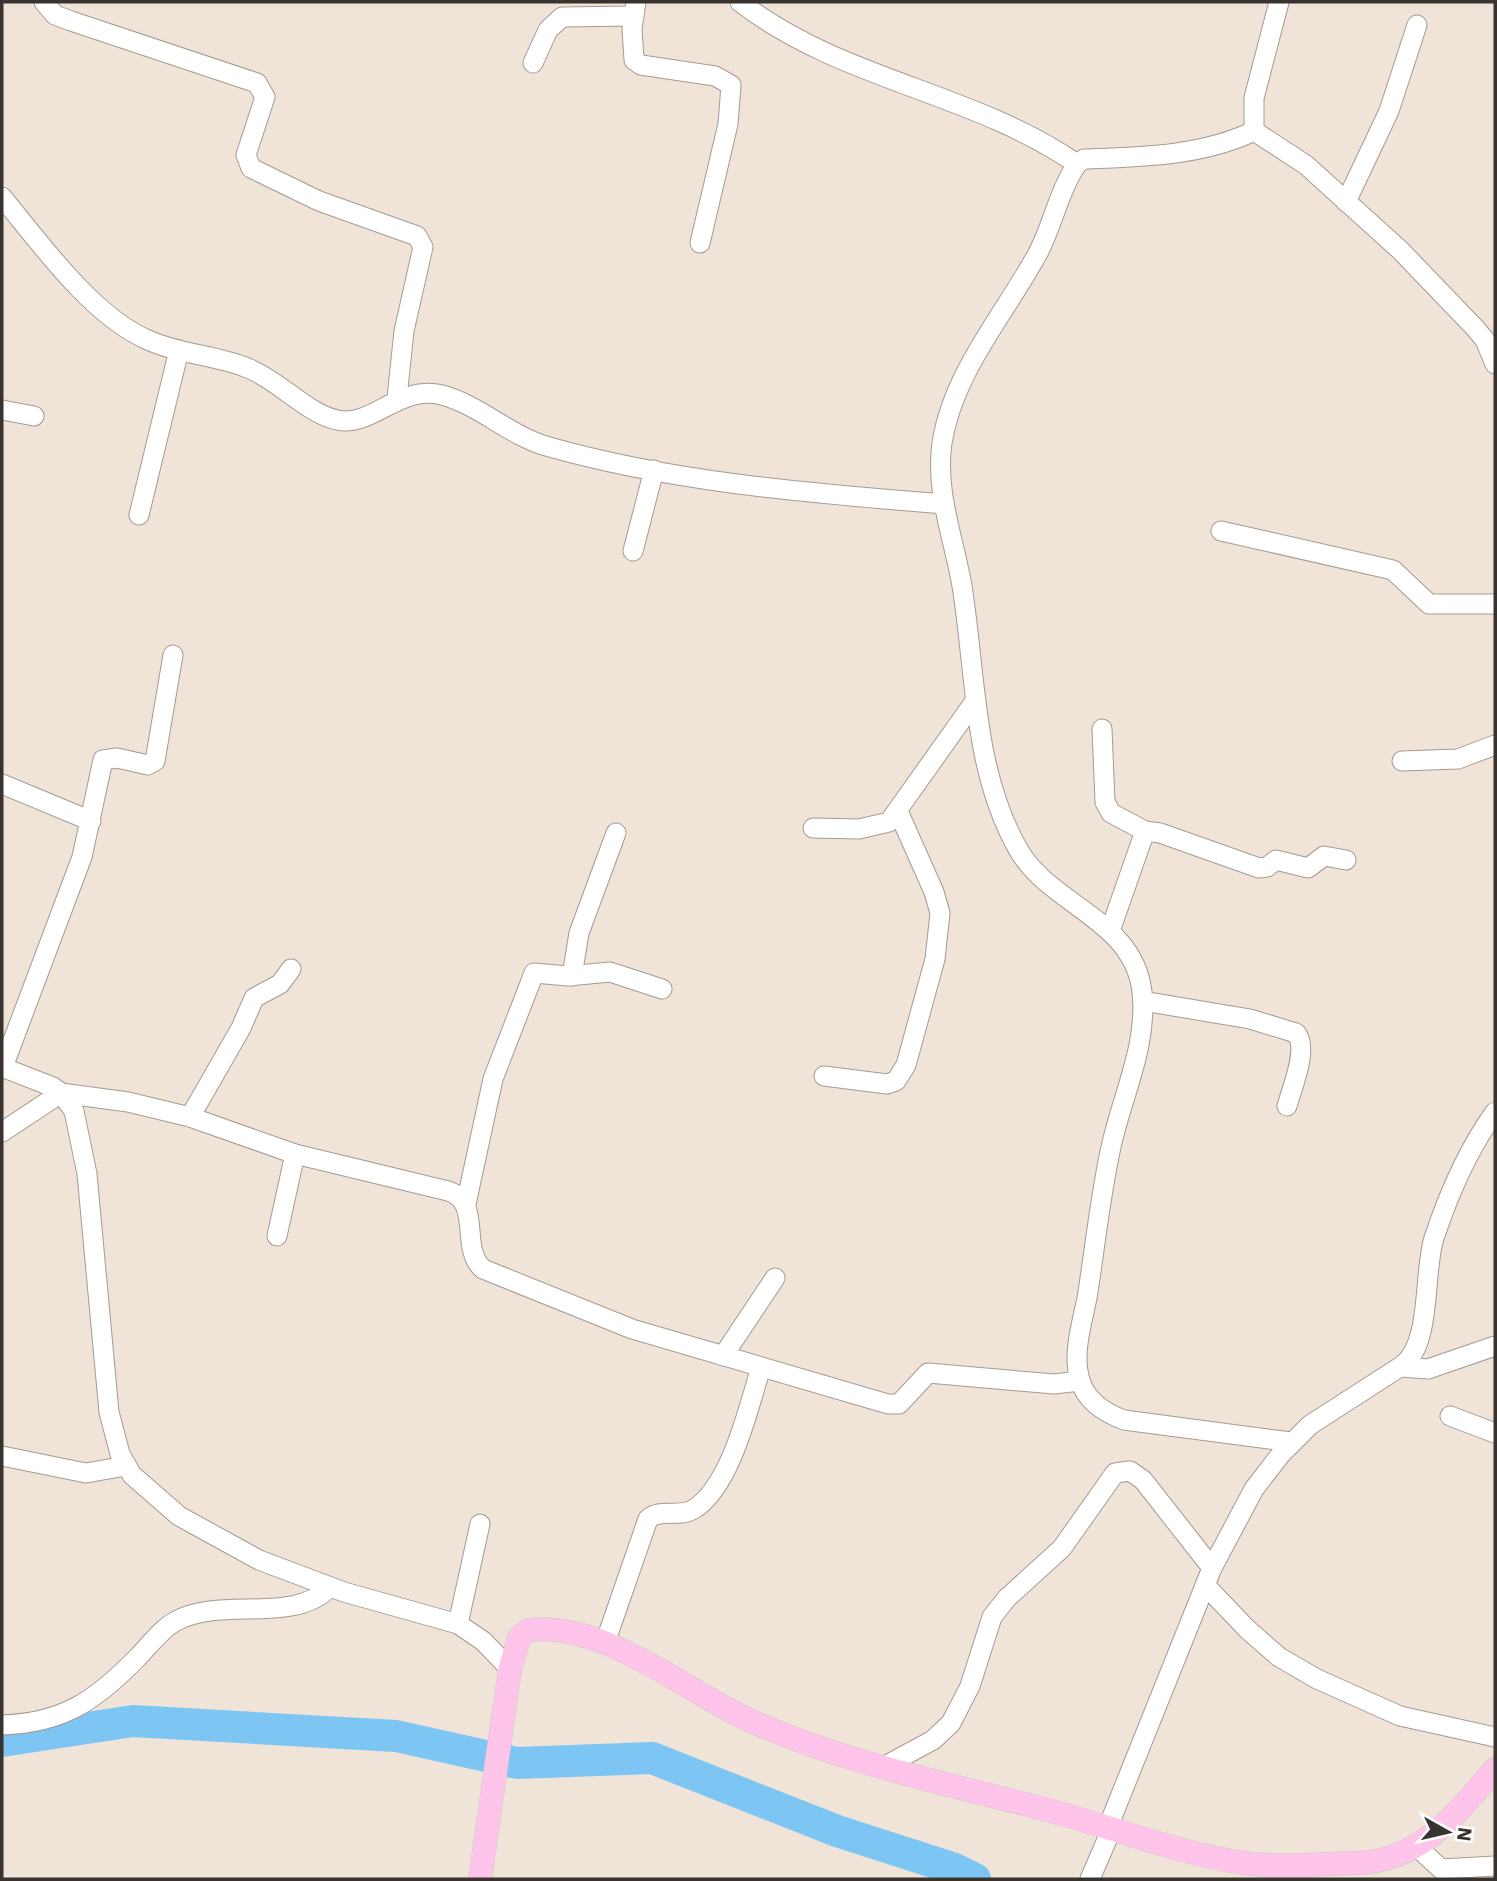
<svg xmlns="http://www.w3.org/2000/svg" width="1497" height="1881" font-family="'IBM Plex Sans',sans-serif">
<style>
.lines{fill:none;stroke-linecap:round;stroke-linejoin:round}
.river{stroke:#7dc6f4;stroke-width:32}
.minor-casing{stroke:#a69a90;stroke-width:21}
.major-casing{stroke:#cbcac9;stroke-width:24}
.minor{stroke:#fff;stroke-width:19}
.major{stroke:#fec4e9;stroke-width:23}
</style>
<rect width="100%" height="100%" fill="#f0e4d8"/>
<g class="lines">
<polyline class="river" points="2,1741 133,1721 396,1736 517,1763 652,1758 837,1831 955,1869 975,1879"/>
<g class="minor-casing">
<g id="minor">
<polyline points="44,2 55,15 71,21 257,83 265,97 246,155 251,168 319,201 417,236 423,247 404,331 397,398"/>
<polyline points="636,2 632,29 634,60 641,65 715,76 731,85 728,124 700,243"/>
<path d="M740,2C840,80 973,92 1077,164"/>
<path d="M1279,2L1254,98V131C1203,156 1139,157 1084,159L1077,164C1059,191 1053,224 1038,253C1005,314 953,372 942,443C935,492 954,539 962,586C976,673 973,770 1018,849C1049,905 1134,919 1142,992C1148,1045 1122,1096 1111,1147C1100,1197 1095,1248 1087,1298C1082,1323 1072,1354 1080,1380C1086,1401 1105,1413 1124,1420L1291,1442"/>
<polyline points="533,63 548,30 562,17 634,16"/>
<polyline points="1254,131 1306,165 1400,250 1475,328 1485,340 1495,364"/>
<path d="M2,197C41,244 92,316 148,340C181,355 218,355 250,369C279,381 308,414 337,420C372,428 399,384 442,395C479,405 509,435 546,446C675,483 811,493 944,504"/>
<polyline points="1346,202 1389,111 1417,25"/>
<polyline points="2,410 34,416"/>
<polyline points="139,515 179,350"/>
<polyline points="1221,531 1393,570 1429,604 1495,604"/>
<polyline points="633,551 654,470"/>
<polyline points="1102,729 1105,802 1111,813 1145,831"/>
<polyline points="1402,761 1458,759 1495,745"/>
<polyline points="2,784 91,821"/>
<polyline points="813,828 859,829 889,822 975,701"/>
<polyline points="1110,931 1145,831 1160,833 1259,868 1267,867 1276,860 1308,868 1324,856 1346,860"/>
<polyline points="572,976 579,933 616,833"/>
<path d="M1143,1001L1250,1019L1296,1033C1309,1048 1292,1088 1287,1106"/>
<polyline points="2,1067 53,1087 61,1093 74,1111 87,1174 109,1412 120,1454 132,1475 179,1516 259,1560 344,1592 458,1624 483,1641 510,1669"/>
<polyline points="3,1067 82,857 103,760 117,758 148,765 155,761 173,655"/>
<polyline points="824,1076 887,1084 896,1081 906,1065 935,959 940,913 934,892 898,811"/>
<polyline points="190,1117 241,1028 254,998 280,984 291,969"/>
<path d="M2,1132L61,1093L128,1102L190,1117L295,1154L448,1191C483,1202 459,1248 483,1269L632,1329L888,1404H899L928,1373L1054,1384L1080,1381"/>
<polyline points="466,1204 493,1079 534,973 568,976 610,972 662,989"/>
<polyline points="277,1236 295,1154"/>
<polyline points="723,1356 775,1278"/>
<polyline points="1401,1367 1428,1369 1495,1346"/>
<polyline points="1450,1416 1495,1433"/>
<polyline points="2,1456 86,1473 126,1466"/>
<polyline points="1205,1585 1247,1629 1279,1657 1317,1679 1400,1716 1495,1737"/>
<polyline points="458,1624 480,1524"/>
<path d="M605,1643L648,1519C660,1508 680,1518 694,1509C731,1486 749,1406 761,1367"/>
<path d="M2,1725C63,1723 95,1701 137,1658C149,1646 161,1629 176,1621C222,1596 293,1625 330,1587"/>
<polyline points="883,1767 933,1740 951,1723 970,1686 992,1617 1007,1598 1062,1548 1115,1473 1130,1471 1143,1480 1212,1568"/>
<path d="M1108,1827L1212,1568L1254,1489L1281,1454L1310,1425L1403,1365C1432,1342 1423,1273 1434,1238C1448,1196 1469,1148 1495,1112"/>
<polyline points="1416,1846 1441,1869 1495,1866"/>
<polyline points="1090,1879 1112,1828"/>
</g>
</g>
<g class="major-casing">
<path id="major" d="M480,1879L510,1669L519,1638L529,1630C605,1622 684,1690 751,1721C843,1762 943,1783 1040,1808C1108,1825 1174,1853 1244,1863C1272,1867 1301,1865 1328,1864C1349,1863 1372,1864 1391,1857C1434,1844 1467,1802 1495,1769"/>
</g>
<use href="#minor" class="minor"/>
<use href="#major" class="major"/>
</g>
<rect width="1497" height="1881" fill="none" stroke="#38332e" stroke-width="7"/>
<g transform="translate(1448 1832) rotate(98)" stroke="#ffffff" stroke-width="5" paint-order="stroke">
<path d="M0-5L12 26L0 18L-12 26Z" fill="#38332e"/>
<text y="-10" font-size="19" font-weight="bold" text-anchor="middle" fill="#38332e">N</text>
</g>
</svg>
